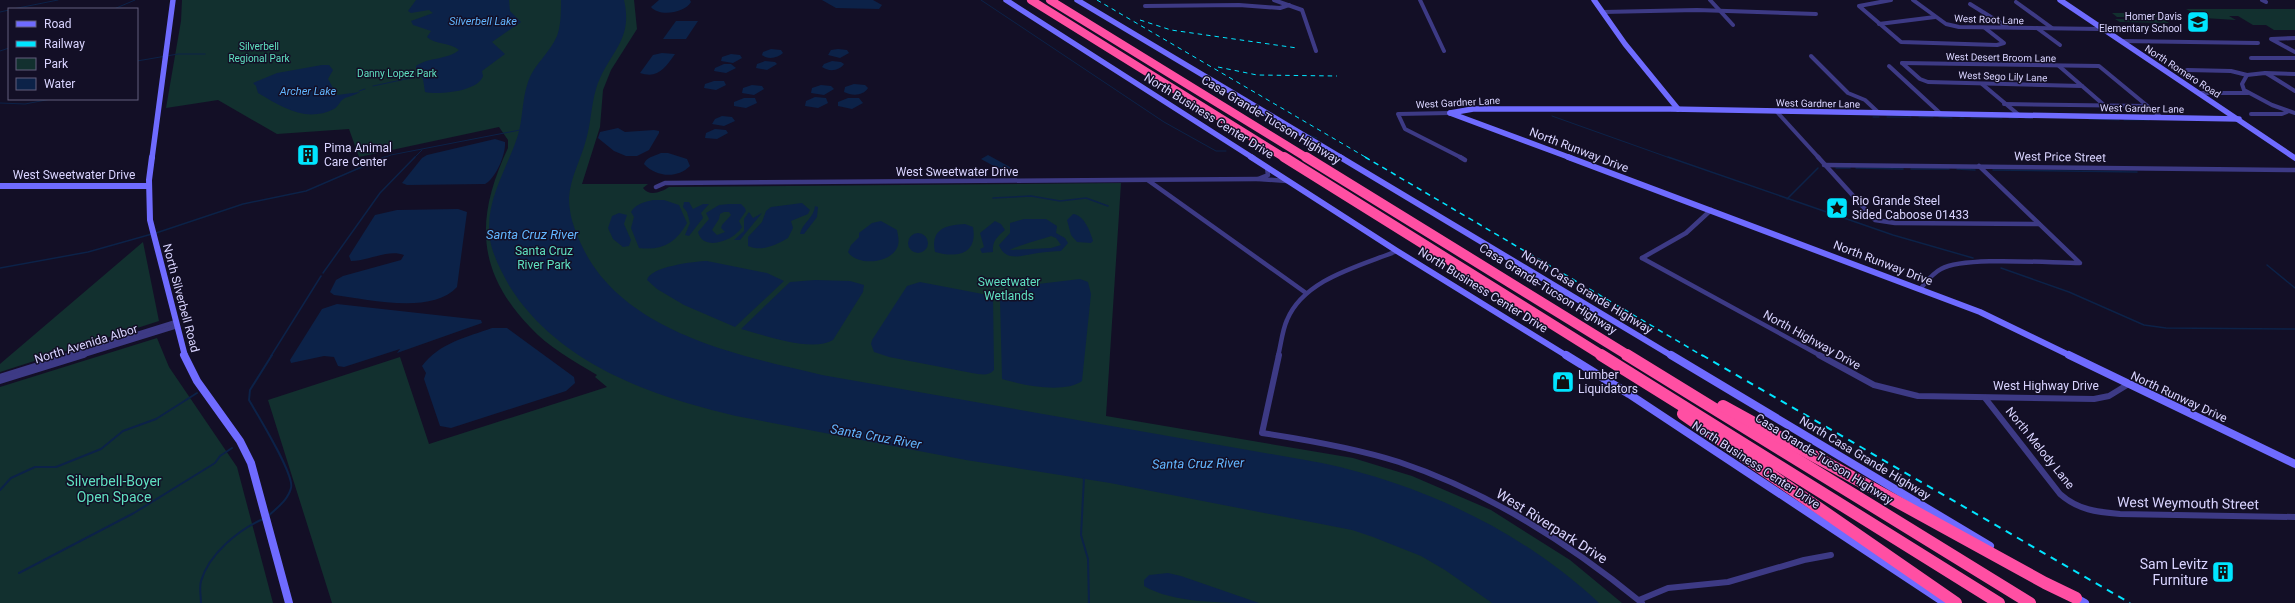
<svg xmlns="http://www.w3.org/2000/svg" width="2295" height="603" font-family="Roboto,sans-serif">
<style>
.green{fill:#12302f}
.water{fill:#0c2248;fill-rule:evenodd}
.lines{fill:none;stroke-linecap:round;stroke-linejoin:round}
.stream-far2{stroke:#0c2248;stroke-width:1}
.stream-far1{stroke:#0c2248;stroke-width:1.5}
.stream{stroke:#0c2248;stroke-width:2}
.street-far2{stroke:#3d3a85;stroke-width:4}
.street-far1{stroke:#3d3a85;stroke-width:4.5}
.street{stroke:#3d3a85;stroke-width:6}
.secondary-far2{stroke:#6f6bff;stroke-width:5.5}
.secondary-far1{stroke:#6f6bff;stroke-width:6}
.secondary{stroke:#6f6bff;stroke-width:8}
.highway-far2{stroke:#ff4fa3;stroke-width:8}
.highway-far1{stroke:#ff4fa3;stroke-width:10}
.highway{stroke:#ff4fa3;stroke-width:12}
.rail-far2{stroke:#00e5ff;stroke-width:1;stroke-dasharray:4.5 4;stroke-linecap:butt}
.rail-far1{stroke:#00e5ff;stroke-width:1.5;stroke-dasharray:5.5 4.5;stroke-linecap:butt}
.rail{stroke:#00e5ff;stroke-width:2;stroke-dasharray:7 6;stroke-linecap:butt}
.labels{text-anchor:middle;stroke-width:3;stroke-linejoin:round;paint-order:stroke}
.far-poi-label{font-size:10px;fill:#d9d4ff;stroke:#130f26;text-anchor:end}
.far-street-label{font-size:10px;fill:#d9d4ff;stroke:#130f26}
.far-park-label{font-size:10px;fill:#5fe0c0;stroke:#130f26}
.far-water-label{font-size:11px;font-style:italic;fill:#62b6ff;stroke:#130f26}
.street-label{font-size:12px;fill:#d9d4ff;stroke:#130f26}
.poi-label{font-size:12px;fill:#d9d4ff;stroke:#130f26;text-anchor:start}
.park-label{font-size:12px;fill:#5fe0c0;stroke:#130f26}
.water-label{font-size:13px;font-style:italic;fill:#62b6ff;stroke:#130f26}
.near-park-label{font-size:14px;fill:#5fe0c0;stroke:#130f26}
.near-street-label{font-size:14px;fill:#d9d4ff;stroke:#130f26}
.near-poi-label{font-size:14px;fill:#d9d4ff;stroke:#130f26;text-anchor:end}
</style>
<rect width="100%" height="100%" fill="#130f26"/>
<g class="green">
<path d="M182,0H634L637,29L611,70L603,90L600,127L582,184H648L643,188C649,197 662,192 669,187L1121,183L1106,416L1353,458L1412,476L1491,510L1570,560L1622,603H332L268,400L400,357L429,444L607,387L595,377L597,375C574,361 548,347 530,327C475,270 476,216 508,148V140L499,127L359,157L349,129L277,134L218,100L166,108L181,21Z"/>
<polygon points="2186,9 2295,9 2295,30 2274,30 2266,25 2253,25 2238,16 2229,16 2236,20 2204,18"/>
<polygon points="2112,13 2155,13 2160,17 2117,17"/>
<polygon points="2115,19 2164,20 2169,23 2120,22"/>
<polygon points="143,242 159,321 0,372 0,364"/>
<polygon points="157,338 169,367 237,467 273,603 0,603 0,387"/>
</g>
<g class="water">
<path d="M416,0H509L510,11L521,22L492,42L505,54L482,71L483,76C478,92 437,95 425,92L423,79L416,70V66C429,57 447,60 459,50C450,42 435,45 427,37L431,31L413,25L411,21L433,13L429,10L411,13L408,11Z"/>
<path d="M561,0H624C634,42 607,53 596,89C591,106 591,123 586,140C581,159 570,178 569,198C569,214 574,229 581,244C621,332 737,355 822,375L1322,463C1424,485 1522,531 1599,603H1492L1445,570L1421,556L1373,537L1352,530L1110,483L966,460L736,416C651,396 559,364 510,287C502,273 493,256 490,240C484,201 507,170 518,135C523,118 522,99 528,82C534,64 550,53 557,36C561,26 561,11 561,0Z"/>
<path d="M659,0H690L691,2C685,13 659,17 651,7Z"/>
<polygon points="822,0 873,0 882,5 879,9 836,8"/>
<polygon points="676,21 698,21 686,39 663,39"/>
<path d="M771,49L781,50L783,53C778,58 768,60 762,55L763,52Z"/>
<polygon points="838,49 847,50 849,53 840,58 828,55 831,50"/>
<path d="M662,53L675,54C665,68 658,79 640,73L653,55Z"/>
<polygon points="731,54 740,55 742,58 733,63 721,61 722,57"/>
<polygon points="765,61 775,62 777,64 767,70 756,68 757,64"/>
<path d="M832,61L841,62L844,64C839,71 829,72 822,67L824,64Z"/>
<polygon points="724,64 731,64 736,68 726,73 714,71 715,68"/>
<path d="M322,65H329L333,70L328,79L337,95L360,92C355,95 350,96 345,98C340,100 339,106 334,109C306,123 282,107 258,93L256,86L253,83L277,73Z"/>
<polygon points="714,81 724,81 726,85 716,90 704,88 705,84"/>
<path d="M854,84L865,85L868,88C863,96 852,96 844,92L845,87Z"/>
<polygon points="752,85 762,86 764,89 754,95 742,93 743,88"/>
<polygon points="821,85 831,86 834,89 824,95 811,93 812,88"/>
<polygon points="815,97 826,98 828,103 818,108 805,106 806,101"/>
<polygon points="744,98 755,98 757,103 746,108 734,106 734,102"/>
<polygon points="848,98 859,98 863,103 852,109 838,106 838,102"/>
<polygon points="722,116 732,117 735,121 724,126 712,124 715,119"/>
<polygon points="618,128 625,132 654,130 659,131 659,133 649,150 637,156 626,156 614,151 598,138 600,132"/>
<polygon points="715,129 726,130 728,133 717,139 705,138 706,133"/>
<path d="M495,139L505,142C506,154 496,178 485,184L407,185L402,183L422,158L427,155Z"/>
<path d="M661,153H668L687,159L690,166C677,179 656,177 644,164C646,157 655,156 661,153Z"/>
<polygon points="988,155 1019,172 1012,176 981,159"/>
<path d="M653,200H664L679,205L687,223C676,243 662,251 639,248L631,228L634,217L631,212C635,204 645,202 653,200Z"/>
<polygon points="684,202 689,202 693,209 703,204 709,204 701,213 703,218 689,236 685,235 690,223 687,212 683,207"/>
<path d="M802,203L810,210L808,214L791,221L793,228L788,238C776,245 762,252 748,246V237L762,222L766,211L771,207Z"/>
<path d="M729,204H741L745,208L746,211L739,221L742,227C734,241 703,252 698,232L709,219L706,213L719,205ZM724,212H729L731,215L722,225L721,228L725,232L717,235L712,230L719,219L720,214Z"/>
<path d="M815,206L818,207L817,217L804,234H800C802,223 814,218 815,206Z"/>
<path d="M458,209L467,212L457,287C432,315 367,299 334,295L330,292L336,280L343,276L401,260L404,255C388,249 368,261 351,261L349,256L375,215L397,210Z"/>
<polygon points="749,212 753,218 762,213 740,240 734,240 744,231 744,219"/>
<polygon points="619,213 627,215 624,224 631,240 629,246 623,247 613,239 608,228 612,216"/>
<path d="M1073,214C1084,215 1090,231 1093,241L1091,243L1077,242L1071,235L1067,220Z"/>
<path d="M1024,219H1046L1057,226L1056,233L1065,238L1068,243L1061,251C1054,251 1046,252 1038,253C1023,255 1006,263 999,245L1010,233V223ZM1051,236L1056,238L1061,245L1051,248L1010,250C1013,247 1043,239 1051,236Z"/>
<path d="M881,221L897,230C898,236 900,242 897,248C889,264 857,266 848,252L851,245L859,237V233L872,223Z"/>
<path d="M995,221L1001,224L1005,230C997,237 992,241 993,252L982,253L980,249L984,247L980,233Z"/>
<path d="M965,224L973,227C978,255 956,258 935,252C930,229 946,225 965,224Z"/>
<circle cx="918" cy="243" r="10"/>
<path d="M707,261L767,273L784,281L735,327L684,305L657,289L647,280C649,267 695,261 707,261Z"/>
<path d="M1080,279L1088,282L1091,294L1082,381C1064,394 1022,385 1002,379L1000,299L1038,284Z"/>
<path d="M815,280L850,281L864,285L863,292L833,340C812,353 764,335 741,329L790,282Z"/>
<path d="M920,282L993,296L994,370C988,377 980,374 972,373L889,357L874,352L871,344L872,340L907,286Z"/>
<polygon points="337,304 481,320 482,323 397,353 400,349 344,367 338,366 334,357 324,356 291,363 290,360 322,309"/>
<path d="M492,328H507L574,377L575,383L566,391L451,428L440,426L424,379L426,373L422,366C439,343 467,337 492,328Z"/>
<path d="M1168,573L1181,576L1259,603C1223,603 1172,603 1144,586V580L1149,575Z"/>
</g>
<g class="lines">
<g class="stream-far2">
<polyline points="981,0 1164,122 1216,151 1226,151"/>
<polyline points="13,9 58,0"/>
<polyline points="114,9 135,0"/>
<polyline points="0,12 9,10"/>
<polyline points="0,51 9,48"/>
<polyline points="137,61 178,54 205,54"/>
<polyline points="373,86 420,76"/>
<polyline points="359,91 365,89"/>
<polyline points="0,103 25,104 51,99"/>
<polyline points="1552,116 1670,158"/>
<polyline points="1873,117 1879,117"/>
<polyline points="1887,117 1911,117"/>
<polyline points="1919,117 1933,117"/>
<polyline points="1939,117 1952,118"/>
<polyline points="1960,118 1964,118"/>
<polyline points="1971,118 2002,118"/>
<polyline points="2009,118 2018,118"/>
<polyline points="2025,118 2031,118"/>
<polyline points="2089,119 2119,120"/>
<polyline points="2124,120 2149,120"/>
<polyline points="1306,134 1317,138"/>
<polyline points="383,158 391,155 520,130"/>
<polyline points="414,158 422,150"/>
</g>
<g class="stream-far1">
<polyline points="1668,157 1893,235 1973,258"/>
<polyline points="1836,168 1850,168"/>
<polyline points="1856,168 1903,169"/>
<polyline points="1911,169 1949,169"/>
<polyline points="1957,169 1975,170"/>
<polyline points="1993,170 2137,172"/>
<polyline points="993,198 1031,196 1060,201 1086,198 1108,206"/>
<polyline points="1787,199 1818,168"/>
<polyline points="156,233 243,204 306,191 385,157"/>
<polyline points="2267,265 2295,288"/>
<polyline points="0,268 88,252 152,234"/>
<polyline points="2001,268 2069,292 2144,325 2166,328 2295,329"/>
<polyline points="323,273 380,193 415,157"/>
<polyline points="271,356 321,276"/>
</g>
<g class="stream">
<polyline points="1084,478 1081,535 1088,559 1089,603"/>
<polyline points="0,490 11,478 35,467 56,467 101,449 123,431 156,419 197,393"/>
<path d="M268,516C277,508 288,500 291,488C295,475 257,414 249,400L250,390L272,355"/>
<polyline points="19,573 134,513 215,463 220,456 232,448"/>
<path d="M201,603C201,596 199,588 201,581C209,554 238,530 263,519"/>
</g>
<g class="street-far2">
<polyline points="1274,0 1302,10 1316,51"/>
<polyline points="1420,0 1444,51"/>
<polyline points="1710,0 1733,25"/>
<polyline points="1891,0 1859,6 1901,42 1997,45 2004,43 1985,28"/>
<polyline points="1913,0 1946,24 1959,27 2102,29"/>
<polyline points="2262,0 2266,2"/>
<polyline points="2016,2 2052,28"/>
<polyline points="1970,4 2007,27"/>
<polyline points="1145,6 1239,5 1280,8 1289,5"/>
<polyline points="1603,12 1697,10 1816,14"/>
<polyline points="1879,24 1935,17"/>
<polyline points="2037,28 2060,45"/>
<polyline points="2295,38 2271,39 2295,52"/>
<polyline points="2121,41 2258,43"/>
<polyline points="1811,56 1848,93 1865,100 1879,113"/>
<polyline points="2251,58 2295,58"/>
<polyline points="1902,63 2099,66 2162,118"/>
<polyline points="1902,63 1920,79 1928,82 2082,86"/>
<polyline points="1889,66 1941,114"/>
<polyline points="2059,66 2104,105"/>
<polyline points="2187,70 2231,71 2247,75"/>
<polyline points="2266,73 2295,91"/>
<polyline points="2295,74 2265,73 2247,75 2242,84 2244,90 2272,105 2295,113"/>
<polyline points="1982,84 2019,115"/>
<polyline points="2199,93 2248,93"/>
<polyline points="2004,104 2147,106"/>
<polyline points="1777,112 1819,158"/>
<polyline points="1450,113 1398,114 1405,129 1462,158"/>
<polyline points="2251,114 2282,114 2287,112"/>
</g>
<g class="street-far1">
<polyline points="1460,157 1465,160"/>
<polyline points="1818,157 1875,220 1895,223 2039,224"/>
<polyline points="1824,165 2295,170"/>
<polyline points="1267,168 1268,175 1258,179 1287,181"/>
<polyline points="1149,181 1306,293"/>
<polyline points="656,187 665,183 1258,179"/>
<polyline points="1642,258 1821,356"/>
<polyline points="1642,258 1686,233 1711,210"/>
<path d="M1921,288C1927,281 1933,273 1941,269C1965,256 2049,263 2080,263L1979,166"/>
<polyline points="67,356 176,322"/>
<polyline points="80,356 177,326"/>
<path d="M1278,356C1281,345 1282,331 1287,320C1304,279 1360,266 1397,251"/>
</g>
<g class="street">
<path d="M1279,355L1262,433C1308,440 1355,448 1399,462C1489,492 1569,543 1642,603"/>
<polyline points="1819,355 1874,385 1918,396 2094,399 2109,396 2127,385"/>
<polyline points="0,377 70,355"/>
<polyline points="0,381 84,355"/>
<path d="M1985,398L2060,494C2078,510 2097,512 2120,514L2295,517"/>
<polyline points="1639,600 1668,588 1728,582 1804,560 1831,555"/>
</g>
<g class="secondary-far2">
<polyline points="1006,0 1253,158"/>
<polyline points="1077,0 1342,158"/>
<polyline points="1594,0 1625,44 1678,109"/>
<polyline points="2060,0 2295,158"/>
<polyline points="1450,113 1571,158"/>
<polyline points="1450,113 1473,109 1670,109 2239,119"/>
<polyline points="152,158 173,0"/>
</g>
<g class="secondary-far1">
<polyline points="152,157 149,180 150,220 185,356"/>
<polyline points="1251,157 1397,251 1567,356"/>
<polyline points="1340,157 1672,356"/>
<polyline points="1568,157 1980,312 2071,356"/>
<polyline points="0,186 148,186"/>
</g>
<g class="secondary">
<polyline points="184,355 197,381 240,441 251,463 289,603"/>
<polyline points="1566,355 1629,394 1945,603"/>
<polyline points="1671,355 1990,546"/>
<polyline points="2069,355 2295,464"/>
<polyline points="2074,597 2085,603"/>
</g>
<g class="highway-far2">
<polyline points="1031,0 1285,158"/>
<polyline points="1050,0 1307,158"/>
</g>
<g class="highway-far1">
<polyline points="1284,157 1603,356"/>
<polyline points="1306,157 1629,356"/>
</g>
<g class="highway">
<polyline points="1601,355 1999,603"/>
<polyline points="1627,355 2030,603"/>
<polyline points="1723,406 2045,583 2076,598"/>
<polyline points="1683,414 1956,603"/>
</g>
<g class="rail-far2">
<polyline points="1097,0 1367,158"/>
<polyline points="1140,20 1171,30 1297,48"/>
<polyline points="1218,67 1257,75 1337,76"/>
</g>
<g class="rail-far1">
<polyline points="1365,157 1703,356"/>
<polyline points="1833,206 1841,209"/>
</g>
<polyline class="rail" points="1702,355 2130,603"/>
</g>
<defs>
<g id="school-square" transform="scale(1.15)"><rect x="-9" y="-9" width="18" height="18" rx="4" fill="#00e5ff" stroke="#130f26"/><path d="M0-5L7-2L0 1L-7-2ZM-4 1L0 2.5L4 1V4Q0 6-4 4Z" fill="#111"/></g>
<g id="building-square" transform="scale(1.15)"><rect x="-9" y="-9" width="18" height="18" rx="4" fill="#00e5ff" stroke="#130f26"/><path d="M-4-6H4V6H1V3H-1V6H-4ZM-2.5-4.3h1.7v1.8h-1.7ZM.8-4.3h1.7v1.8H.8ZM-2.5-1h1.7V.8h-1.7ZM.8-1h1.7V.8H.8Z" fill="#111"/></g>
<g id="sight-square" transform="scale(1.15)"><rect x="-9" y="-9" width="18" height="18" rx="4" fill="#00e5ff" stroke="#130f26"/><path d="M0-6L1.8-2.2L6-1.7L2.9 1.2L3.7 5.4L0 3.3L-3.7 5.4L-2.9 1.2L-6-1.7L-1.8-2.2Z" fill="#111"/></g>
<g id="shop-square" transform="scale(1.15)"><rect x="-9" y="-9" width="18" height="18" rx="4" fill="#00e5ff" stroke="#130f26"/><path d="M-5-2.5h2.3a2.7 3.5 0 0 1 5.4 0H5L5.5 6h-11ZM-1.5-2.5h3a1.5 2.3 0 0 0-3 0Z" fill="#111"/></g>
</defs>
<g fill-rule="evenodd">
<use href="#school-square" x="2198" y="22"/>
<use href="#building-square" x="308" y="155"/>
<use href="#sight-square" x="1837" y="208"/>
<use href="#shop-square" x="1563" y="382"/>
<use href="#building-square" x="2223" y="572"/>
</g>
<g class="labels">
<g class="far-poi-label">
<text x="2182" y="20">Homer Davis<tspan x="2182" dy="12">Elementary School</tspan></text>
</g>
<g class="far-street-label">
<text transform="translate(1989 19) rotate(2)" y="4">West Root Lane</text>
<text transform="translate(2001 57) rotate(1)" y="4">West Desert Broom Lane</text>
<text transform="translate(2183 71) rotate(33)" y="4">North Romero Road</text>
<text transform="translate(2003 76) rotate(2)" y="4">West Sego Lily Lane</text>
<text transform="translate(1458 102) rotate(-3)" y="4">West Gardner Lane</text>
<text transform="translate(1818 103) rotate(1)" y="4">West Gardner Lane</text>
<text transform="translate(2142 108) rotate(1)" y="4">West Gardner Lane</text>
</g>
<g class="far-park-label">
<text x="259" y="50">Silverbell<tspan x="259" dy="12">Regional Park</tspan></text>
<text x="397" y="77">Danny Lopez Park</text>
</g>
<g class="far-water-label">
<text x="483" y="25">Silverbell Lake</text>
<text x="308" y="95">Archer Lake</text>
</g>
<g class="street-label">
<text transform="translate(1209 116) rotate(32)" y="4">North Business Center Drive</text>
<text transform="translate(1271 120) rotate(31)" y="4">Casa Grande-Tucson Highway</text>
<text transform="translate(1579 150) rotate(21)" y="4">North Runway Drive</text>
<text transform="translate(2060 157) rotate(1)" y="4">West Price Street</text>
<text x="957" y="176">West Sweetwater Drive</text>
<text x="74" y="179">West Sweetwater Drive</text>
<text transform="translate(1883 263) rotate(21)" y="4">North Runway Drive</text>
<text transform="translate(1548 289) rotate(32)" y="4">Casa Grande-Tucson Highway</text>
<text transform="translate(1483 290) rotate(32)" y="4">North Business Center Drive</text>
<text transform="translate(1587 292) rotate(31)" y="4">North Casa Grande Highway</text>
<text transform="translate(181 298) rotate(75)" y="4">North Silverbell Road</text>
<text transform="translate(1812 340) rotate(29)" y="4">North Highway Drive</text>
<text transform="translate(86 344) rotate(-17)" y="4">North Avenida Albor</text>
<text x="2046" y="390">West Highway Drive</text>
<text transform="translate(2179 397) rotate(25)" y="4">North Runway Drive</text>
<text transform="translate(2040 448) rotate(51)" y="4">North Melody Lane</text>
<text transform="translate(1865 458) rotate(31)" y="4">North Casa Grande Highway</text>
<text transform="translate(1824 459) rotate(32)" y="4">Casa Grande-Tucson Highway</text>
<text transform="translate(1756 465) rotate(33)" y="4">North Business Center Drive</text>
</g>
<g class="poi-label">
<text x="324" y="152">Pima Animal<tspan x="324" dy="14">Care Center</tspan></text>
<text x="1852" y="205">Rio Grande Steel<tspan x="1852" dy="14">Sided Caboose 01433</tspan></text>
<text x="1578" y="379">Lumber<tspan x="1578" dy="14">Liquidators</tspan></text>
</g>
<g class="park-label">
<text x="544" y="255">Santa Cruz<tspan x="544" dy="14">River Park</tspan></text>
<text x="1009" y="286">Sweetwater<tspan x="1009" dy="14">Wetlands</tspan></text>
</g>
<g class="water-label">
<text x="532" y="239">Santa Cruz River</text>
<text transform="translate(876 436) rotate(10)" y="5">Santa Cruz River</text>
<text transform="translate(1198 463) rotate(-1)" y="5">Santa Cruz River</text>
</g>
<g class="near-park-label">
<text x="114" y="486">Silverbell-Boyer<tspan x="114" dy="16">Open Space</tspan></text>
</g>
<g class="near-street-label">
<text transform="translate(2188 503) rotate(1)" y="5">West Weymouth Street</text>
<text transform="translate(1552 526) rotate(32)" y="5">West Riverpark Drive</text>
</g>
<g class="near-poi-label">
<text x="2208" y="569">Sam Levitz<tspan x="2208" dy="16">Furniture</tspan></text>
</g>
</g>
<rect x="8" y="8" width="130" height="92" fill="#130f26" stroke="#625e7d"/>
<rect x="16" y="21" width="20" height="6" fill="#6f6bff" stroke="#625e7d"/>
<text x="44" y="28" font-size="12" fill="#d9d4ff">Road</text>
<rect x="16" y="41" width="20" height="6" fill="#00e5ff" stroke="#625e7d"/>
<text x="44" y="48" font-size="12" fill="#d9d4ff">Railway</text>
<rect x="16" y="58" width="20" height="12" fill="#12302f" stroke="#625e7d"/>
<text x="44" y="68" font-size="12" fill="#d9d4ff">Park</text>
<rect x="16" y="78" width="20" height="12" fill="#0c2248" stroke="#625e7d"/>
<text x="44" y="88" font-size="12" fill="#d9d4ff">Water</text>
</svg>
